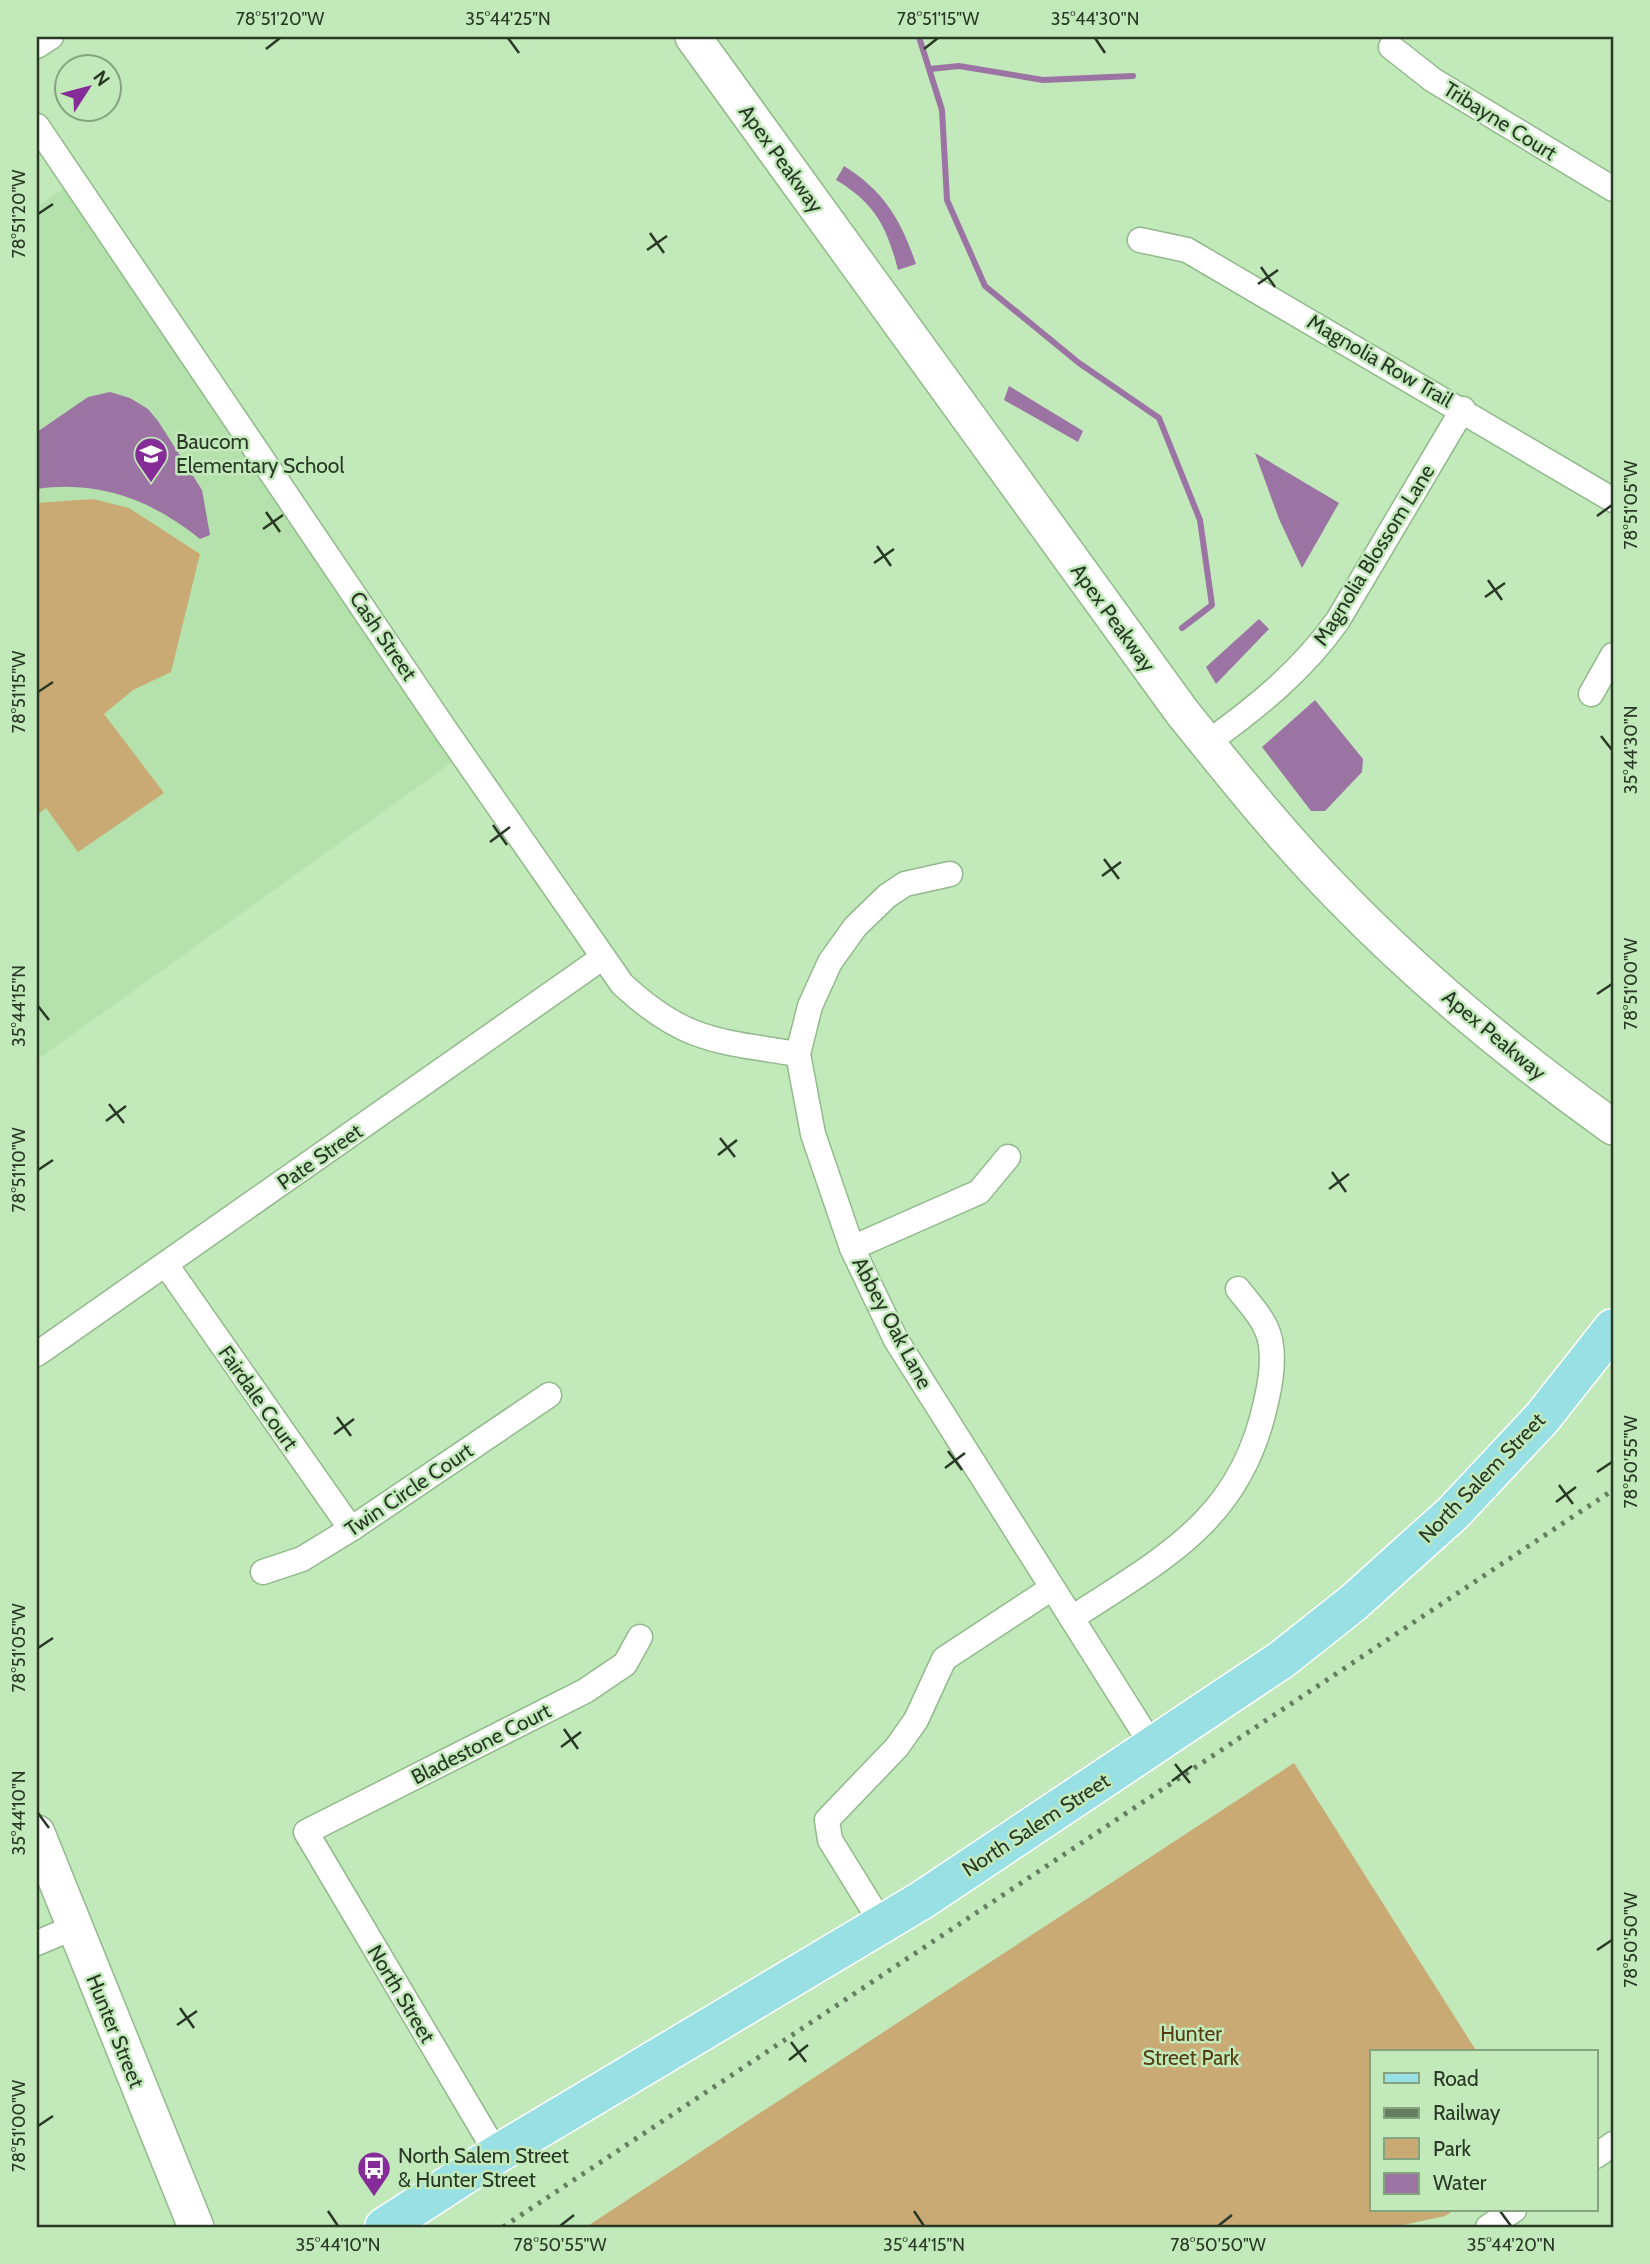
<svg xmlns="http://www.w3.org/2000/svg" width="1650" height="2264" font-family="Cabin,sans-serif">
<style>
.built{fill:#b5e2ac}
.green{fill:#c9aa74}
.water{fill:#9c74a4}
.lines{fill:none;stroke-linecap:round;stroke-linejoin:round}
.stream{stroke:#9c74a4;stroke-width:6}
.street-casing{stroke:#92b98b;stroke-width:27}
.secondary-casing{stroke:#92b98b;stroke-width:38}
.primary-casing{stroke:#fff;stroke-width:41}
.street{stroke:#fff;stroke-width:24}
.secondary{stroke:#fff;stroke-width:35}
.primary{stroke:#98e0e4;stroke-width:38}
.rail{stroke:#657e60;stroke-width:5;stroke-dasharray:3.5 7;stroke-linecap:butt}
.ticks{fill:none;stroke:#293926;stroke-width:2.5}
.labels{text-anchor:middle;stroke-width:5;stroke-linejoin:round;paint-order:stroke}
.street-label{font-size:21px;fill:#293926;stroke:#c2e9ba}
.poi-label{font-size:21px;fill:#293926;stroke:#c2e9ba;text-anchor:start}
.park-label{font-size:21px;fill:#553d0f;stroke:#c2e9ba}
.neatline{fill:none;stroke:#293926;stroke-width:2.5}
.ticks-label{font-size:18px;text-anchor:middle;fill:#293926}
</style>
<rect width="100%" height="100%" fill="#c2e9ba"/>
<polygon class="built" points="64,188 454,761 37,1060 37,207"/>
<g class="green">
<polygon points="93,499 129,508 200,554 171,672 133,690 104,714 164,793 78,852 46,808 37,815 37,503"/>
<polygon points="1294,1763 1477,2052 1372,2052 1372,2210 1455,2210 1445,2216 1394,2227 586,2227"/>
</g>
<g class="water">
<path d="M844,166C884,191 901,220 916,264L898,270C887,227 875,203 836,180Z"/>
<polygon points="1009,386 1083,431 1078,442 1004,400"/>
<path d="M110,392L130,398L148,409L158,421L202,490L210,535L200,539C152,500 98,480 37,489V432L88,397Z"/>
<polygon points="1255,453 1339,503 1302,568 1279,519"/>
<polygon points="1259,619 1269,629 1216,684 1206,667"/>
<polygon points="1315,700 1363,759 1362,772 1325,811 1311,811 1262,747"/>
</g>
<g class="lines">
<g class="stream">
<polyline points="919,37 942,110 947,200 985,286 1079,363 1159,418 1200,520 1212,605 1182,628"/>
<polyline points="930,69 959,66 1043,80 1133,76"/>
</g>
<g class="street-casing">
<g id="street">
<polyline points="37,46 51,37"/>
<polyline points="1391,47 1433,80 1613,189"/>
<path d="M37,126L444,728L622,984C684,1042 718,1041 798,1054"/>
<polyline points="1140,240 1187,250 1613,500"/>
<polyline points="1591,694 1613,655"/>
<path d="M1207,743C1256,708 1303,670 1338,620L1463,409"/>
<polyline points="950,874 905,884 887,896 855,927 830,962 810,1006 798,1054 813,1134 852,1248 896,1340 1153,1747"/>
<polyline points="852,1248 979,1192 1008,1157"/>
<polyline points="167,1266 351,1529"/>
<polyline points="37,1354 602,958"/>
<polyline points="263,1572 302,1559 351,1529 549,1395"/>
<path d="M1072,1618C1165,1557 1241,1520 1266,1402C1271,1381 1276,1349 1266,1328C1260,1314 1247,1301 1238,1289"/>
<polyline points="882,1924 830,1840 827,1820 897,1747 916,1720 944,1659 1052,1588"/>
<polyline points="37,1943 72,1928"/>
<polyline points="497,2154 306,1832 585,1691 625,1664 640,1637"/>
<polyline points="1596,2156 1613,2144"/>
<polyline points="1488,2227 1514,2210"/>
</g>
</g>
<g class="secondary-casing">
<g id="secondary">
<path d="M693,37L1182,712C1232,774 1282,837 1338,894C1422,981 1515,1057 1613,1127"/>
<polyline points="37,1833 196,2227"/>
</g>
</g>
<g class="primary-casing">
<polyline id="primary" points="384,2227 497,2154 922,1900 1281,1660 1353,1603 1453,1513 1542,1418 1613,1328"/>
</g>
<use href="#street" class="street"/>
<use href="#secondary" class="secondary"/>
<use href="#primary" class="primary"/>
<polyline class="rail" points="503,2227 1613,1490"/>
</g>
<path class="ticks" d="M508,38L519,53M1095,38L1105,53M266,49L280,38M924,49L938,38M38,214L53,204M650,233L664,253M647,250L667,236M1261,267L1275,287M1258,284L1278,270M266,512L280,532M1597,516L1612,505M263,529L283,515M877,546L891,566M874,563L894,549M1488,580L1502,600M1485,597L1505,583M38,692L53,682M1601,736L1612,750M493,825L507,845M490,842L510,827M1104,859L1119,879M1102,876L1121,862M1597,994L1612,984M38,1006L49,1020M109,1104L124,1123M106,1121L126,1106M720,1138L735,1157M718,1155L737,1140M38,1170L53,1160M1332,1172L1346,1192M1329,1189L1349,1174M337,1417L351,1436M334,1434L354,1419M948,1451L962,1470M945,1468L965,1453M1597,1472L1612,1462M1559,1485L1573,1504M1556,1502L1576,1487M38,1648L53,1638M564,1729L578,1749M561,1747L581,1732M1175,1764L1190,1783M1172,1781L1192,1766M38,1813L49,1828M1597,1950L1612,1940M180,2008L194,2028M177,2025L197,2011M791,2042L806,2062M789,2060L808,2045M38,2126L53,2116M328,2211L338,2226M914,2211L924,2226M1500,2211L1511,2226M560,2226L574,2215M1218,2226L1232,2215"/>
<defs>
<g id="school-pin" transform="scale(1.75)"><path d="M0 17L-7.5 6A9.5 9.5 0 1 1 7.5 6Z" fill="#862c98" stroke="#c2e9ba"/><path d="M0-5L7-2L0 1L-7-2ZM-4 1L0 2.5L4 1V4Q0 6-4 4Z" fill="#fff"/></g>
<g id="bus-pin" transform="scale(1.75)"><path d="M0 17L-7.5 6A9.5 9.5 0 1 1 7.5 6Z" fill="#862c98" stroke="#c2e9ba"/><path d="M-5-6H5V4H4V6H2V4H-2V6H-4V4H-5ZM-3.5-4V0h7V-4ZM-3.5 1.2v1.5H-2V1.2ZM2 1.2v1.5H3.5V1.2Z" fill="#fff"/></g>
</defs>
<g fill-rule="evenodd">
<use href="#school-pin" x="151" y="454"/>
<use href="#bus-pin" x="374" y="2168"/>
</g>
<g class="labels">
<g class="street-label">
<text transform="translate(1500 121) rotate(32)" y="7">Tribayne Court</text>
<text transform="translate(781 159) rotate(54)" y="7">Apex Peakway</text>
<text transform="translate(1380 361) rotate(30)" y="7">Magnolia Row Trail</text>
<text transform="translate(1374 555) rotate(-58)" y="7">Magnolia Blossom Lane</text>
<text transform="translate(1113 618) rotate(54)" y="7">Apex Peakway</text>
<text transform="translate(383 636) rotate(56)" y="7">Cash Street</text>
<text transform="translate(1494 1035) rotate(40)" y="7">Apex Peakway</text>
<text transform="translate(320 1157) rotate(-35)" y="7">Pate Street</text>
<text transform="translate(892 1323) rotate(62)" y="7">Abbey Oak Lane</text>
<text transform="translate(258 1398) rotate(55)" y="7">Fairdale Court</text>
<text transform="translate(1482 1478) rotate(-46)" y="7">North Salem Street</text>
<text transform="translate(409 1490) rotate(-34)" y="7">Twin Circle Court</text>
<text transform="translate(481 1744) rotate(-27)" y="7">Bladestone Court</text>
<text transform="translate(1036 1825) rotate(-33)" y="7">North Salem Street</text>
<text transform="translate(401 1994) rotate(59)" y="7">North Street</text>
<text transform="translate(115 2031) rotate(68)" y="7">Hunter Street</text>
</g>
<g class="poi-label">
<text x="176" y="449">Baucom<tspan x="176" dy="24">Elementary School</tspan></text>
<text x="398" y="2163">North Salem Street<tspan x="398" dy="24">&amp; Hunter Street</tspan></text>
</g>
<g class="park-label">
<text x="1191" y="2041">Hunter<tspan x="1191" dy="24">Street Park</tspan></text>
</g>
</g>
<rect width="1650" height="2264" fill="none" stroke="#c2e9ba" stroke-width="77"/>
<rect x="1370" y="2050" width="228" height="161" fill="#c2e9ba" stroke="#85a37f" stroke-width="2"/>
<rect x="1384" y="2073" width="35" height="10" fill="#98e0e4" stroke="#85a37f" stroke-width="2"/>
<text x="1433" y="2086" font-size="21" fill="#293926">Road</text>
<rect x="1384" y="2108" width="35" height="10" fill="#657e60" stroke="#85a37f" stroke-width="2"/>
<text x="1433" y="2120" font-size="21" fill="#293926">Railway</text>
<rect x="1384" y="2138" width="35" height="21" fill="#c9aa74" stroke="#85a37f" stroke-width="2"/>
<text x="1433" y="2156" font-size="21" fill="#293926">Park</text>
<rect x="1384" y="2173" width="35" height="21" fill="#9c74a4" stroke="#85a37f" stroke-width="2"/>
<text x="1433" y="2190" font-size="21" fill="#293926">Water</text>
<g transform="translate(88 88) rotate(54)"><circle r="33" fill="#c2e9ba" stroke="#85a37f" stroke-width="2"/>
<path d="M0-5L12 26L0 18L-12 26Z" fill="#862c98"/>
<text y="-10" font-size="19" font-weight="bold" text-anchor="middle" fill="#293926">N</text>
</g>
<rect x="38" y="38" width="1574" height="2188" class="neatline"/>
<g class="ticks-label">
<text x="280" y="25">78°51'20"W</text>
<text x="508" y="25">35°44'25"N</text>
<text x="938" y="25">78°51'15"W</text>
<text x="1095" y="25">35°44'30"N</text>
<text transform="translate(19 214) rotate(-90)" y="6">78°51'20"W</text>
<text transform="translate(1631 505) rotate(-90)" y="6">78°51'05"W</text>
<text transform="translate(19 692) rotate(-90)" y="6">78°51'15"W</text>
<text transform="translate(1631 750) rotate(-90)" y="6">35°44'30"N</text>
<text transform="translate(1631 984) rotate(-90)" y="6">78°51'00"W</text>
<text transform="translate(19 1006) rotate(-90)" y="6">35°44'15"N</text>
<text transform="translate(19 1170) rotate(-90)" y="6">78°51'10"W</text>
<text transform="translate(1631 1462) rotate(-90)" y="6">78°50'55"W</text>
<text transform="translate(19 1648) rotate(-90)" y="6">78°51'05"W</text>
<text transform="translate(19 1813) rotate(-90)" y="6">35°44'10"N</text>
<text transform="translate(1631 1940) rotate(-90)" y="6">78°50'50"W</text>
<text transform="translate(19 2126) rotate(-90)" y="6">78°51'00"W</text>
<text x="338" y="2251">35°44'10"N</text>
<text x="560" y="2251">78°50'55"W</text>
<text x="924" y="2251">35°44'15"N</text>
<text x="1218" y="2251">78°50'50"W</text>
<text x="1511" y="2251">35°44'20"N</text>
</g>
</svg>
